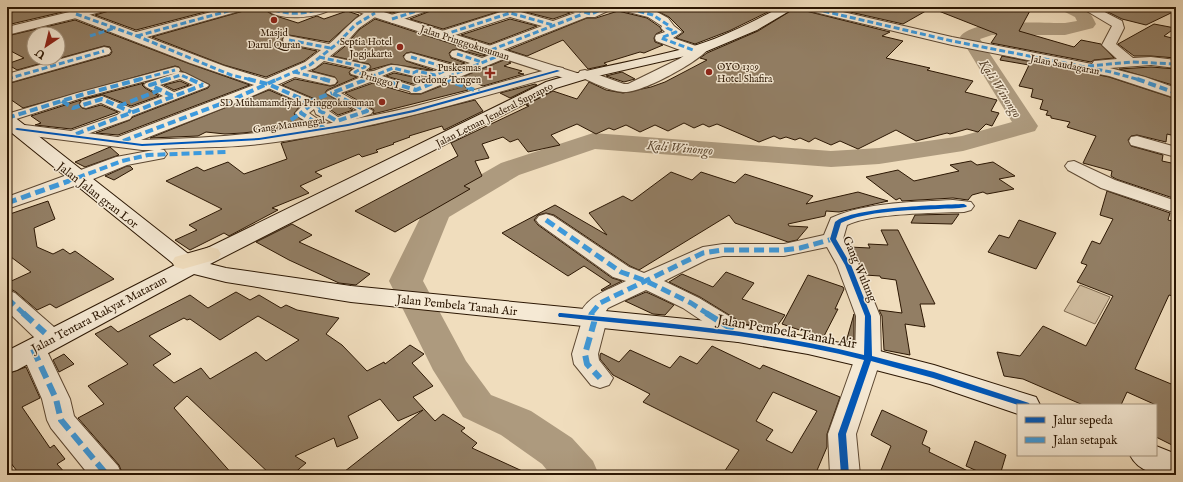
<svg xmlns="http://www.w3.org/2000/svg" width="1183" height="482" font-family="'IM FELL English',serif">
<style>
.green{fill:#cfbb9d;stroke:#7e6950}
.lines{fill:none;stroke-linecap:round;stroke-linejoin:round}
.river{fill:#ad9a7e;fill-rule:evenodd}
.building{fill:#927e64;stroke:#2c1703;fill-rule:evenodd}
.pedestrian-casing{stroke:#5d4832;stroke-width:2}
.minor-casing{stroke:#5d4832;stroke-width:2}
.tertiary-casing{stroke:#5d4832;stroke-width:2}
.secondary-casing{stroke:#2c1703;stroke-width:2}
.primary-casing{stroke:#2c1703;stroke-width:2}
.pedestrian{fill:#f5e9d4;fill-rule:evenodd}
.minor{fill:#f5e9d4;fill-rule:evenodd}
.tertiary{fill:#f5e9d4;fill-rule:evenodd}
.secondary{fill:#f5e9d4;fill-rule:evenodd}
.primary{fill:#f0ddbd;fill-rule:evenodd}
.quiet-far3{stroke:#3d9add;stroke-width:3;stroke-dasharray:6 3;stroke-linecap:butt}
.quiet-far2{stroke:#3d9add;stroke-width:4;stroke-dasharray:8 4;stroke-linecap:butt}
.quiet-far1{stroke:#3d9add;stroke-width:5;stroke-dasharray:10 5;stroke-linecap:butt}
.quiet{stroke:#3d9add;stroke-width:6;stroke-dasharray:13 6;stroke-linecap:butt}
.cycleway-casing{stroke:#f5e9d4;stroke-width:2}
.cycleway{fill:#0057b8;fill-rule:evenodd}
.poi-dot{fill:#8f2418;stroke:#f5e9d4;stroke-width:1.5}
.labels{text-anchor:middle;stroke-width:3;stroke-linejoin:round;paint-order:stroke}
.far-poi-label{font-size:10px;fill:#2c1703;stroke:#f5e9d4;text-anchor:end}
.far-street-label{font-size:10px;fill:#2c1703;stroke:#f5e9d4}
.street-label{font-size:12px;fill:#2c1703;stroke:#f5e9d4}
.water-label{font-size:13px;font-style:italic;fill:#604b34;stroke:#f5e9d4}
.near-street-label{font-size:14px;fill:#2c1703;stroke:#f5e9d4}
</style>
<rect width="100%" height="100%" fill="#f0ddbd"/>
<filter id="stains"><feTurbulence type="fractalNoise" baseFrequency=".005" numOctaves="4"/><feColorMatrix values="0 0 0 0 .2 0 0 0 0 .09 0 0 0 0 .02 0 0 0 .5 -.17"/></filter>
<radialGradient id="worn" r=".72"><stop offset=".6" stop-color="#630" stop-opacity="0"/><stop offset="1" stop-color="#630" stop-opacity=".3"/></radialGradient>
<polygon class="green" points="1080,285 1110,297 1095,324 1064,311"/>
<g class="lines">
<path class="river" d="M1060,7C1080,7 1087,4 1096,24L1093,28L1065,35H992L980,39L1038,126L1035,131L963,151L879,164L831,167L595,149L519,175L449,217L423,281L466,361L491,395L531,411L572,438L593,461L599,475H551L542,464L501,435L463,417L433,370L389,281L426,206L501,163L584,136L593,133L831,151L879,148L962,136L1012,122L960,37C973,18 1042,23 1065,23L1077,21L1075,17L1063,11Z"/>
</g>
<g class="building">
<polygon points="24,7 84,7 7,25 7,13 21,10"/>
<polygon points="112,7 131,7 140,10 150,7 224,7 136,30 95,15 109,11"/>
<polygon points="250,7 260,7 273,15 298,23 311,18 317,16 324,19 347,11 359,15 329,42 289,35 284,36 282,40 284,44 317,51 304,61 266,77 224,65 152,37 247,10"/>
<polygon points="396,7 412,7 392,13 385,11"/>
<polygon points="436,7 561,7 565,11 570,13 553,19 510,8 443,29 410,19 433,10"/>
<polygon points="645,7 778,7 729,31 695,44 676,38 684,32 669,17 657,11"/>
<polygon points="797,7 802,10 890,32 882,36 903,41 886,58 930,68 927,70 973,81 965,92 997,100 991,111 999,113 992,126 986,124 978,132 967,129 950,134 947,133 916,141 896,130 858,149 840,141 831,145 815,138 809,142 800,138 795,140 786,137 780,139 774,136 759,142 717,124 709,127 703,124 694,128 684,123 668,131 655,125 640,132 626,125 614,130 609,128 596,134 577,124 551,135 560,145 528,152 518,139 510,142 503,137 482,144 489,158 475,161 482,176 464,186 470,189 395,232 355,211 458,156 451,143 529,106 526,105 553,91 577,99 589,82 606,90 623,93 651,87 665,82 707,60 700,58 707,53 758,31"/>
<polygon points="828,7 1032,7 1019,31 1074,47 1081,40 1101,44 1114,58 1094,60 1091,62 991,43 997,34 931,8 903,24"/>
<polygon points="1098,7 1153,7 1173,12 1146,25 1122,19"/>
<polygon points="618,11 647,18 660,27 662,31 656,34 654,38 655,42 663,45 644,53 640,52 604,63 607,65 588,69 563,40 527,56 508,50 587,18 596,18"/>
<polygon points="375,19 391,24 486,55 482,56 457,49 452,50 449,53 451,58 465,63 459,65 411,52 406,53 403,56 406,61 433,70 430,70 391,64 369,70 371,67 369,64 333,56 344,47 360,29"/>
<polygon points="510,19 537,26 490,44 461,35"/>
<path d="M75,20L190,64L250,85L118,135L96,133L130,120L133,117L208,88L210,85L181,71L179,67L175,66L23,108L7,97V84L110,55L112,52L110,47L104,46L17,70L7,64L24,58L7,49V36ZM34,34H58V58H34Z"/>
<polygon points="1154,24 1175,28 1164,36 1176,39 1176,58 1151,56 1134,56 1118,44"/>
<polygon points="1002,56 1109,77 1176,99 1176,123 1171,135 1167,134 1166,142 1137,135 1131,136 1128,140 1131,146 1163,155 1162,161 1176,164 1176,186 1173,198 1116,179 1111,176 1112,171 1083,163 1096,136 1067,127 1070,122 1051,118 1051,116 1046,115 1048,111 1040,109 1043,100 1031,97 1033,89 1019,86 1029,65 1000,60"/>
<polygon points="504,60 511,63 504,66 522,71 518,73 524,74 483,86 462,77"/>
<polygon points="324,63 352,69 349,72 350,75 357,77 327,90 325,93 353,110 338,115 331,110 329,105 282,85 295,79 330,86 335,85 338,82 335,77 312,71"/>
<polygon points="1151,67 1176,69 1176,86 1119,69"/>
<polygon points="622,72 635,79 624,82 606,76"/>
<polygon points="394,73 413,77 428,78 413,84 386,76"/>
<polygon points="459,79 468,90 373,114 374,110 345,93 373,83 411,94 421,94"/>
<polygon points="180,81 189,85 174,90 164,85"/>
<polygon points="144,83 142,85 145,88 159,96 131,106 103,95 83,99"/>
<polygon points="535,84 537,85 510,98 500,93"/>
<polygon points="269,90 301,104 294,114 309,125 243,133 225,134 206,132 198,136 150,138"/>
<polygon points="81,100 79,105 82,108 86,109 101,105 118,112 71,129 35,125 41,123 31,116"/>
<polygon points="475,100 483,111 444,130 442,126 409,136 410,137 393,143 394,144 376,150 378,152 362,157 359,154 315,172 322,176 300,186 309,193 272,208 278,210 229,236 224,233 190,250 175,240 197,230 189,225 222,209 166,181 197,167 204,171 228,162 244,174 287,159 281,143 375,125"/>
<polygon points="110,147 119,155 85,167 75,162"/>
<polygon points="971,161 977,165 993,162 1015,176 999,179 1014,189 987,194 983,192 972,195 968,200 953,198 902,201 900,198 896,200 866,177 898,170 914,181 959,171 950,165"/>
<polygon points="127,166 130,166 133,169 114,180 105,176"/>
<polygon points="671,172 692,180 701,172 735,183 745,174 813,196 806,204 858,192 888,201 839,212 826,211 825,216 788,224 789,226 808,227 797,240 788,242 735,223 729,215 639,270 630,266 554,215 546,213 538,215 534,220 538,225 612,278 622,281 602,291 601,290 611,284 584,266 568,276 502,233 555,205 607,235 589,213 623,196 632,201"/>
<polygon points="1107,191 1170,213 1168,220 1176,222 1176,297 1169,295 1135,369 1176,386 1176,447 1156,437 1156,405 1127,392 1121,405 1083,405 1023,379 1004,376 997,352 1020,356 1043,326 1086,346 1113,296 1077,282 1087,265 1081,263 1092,241 1100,244 1113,219 1100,215"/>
<polygon points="48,201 55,219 34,228 37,247 53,254 63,249 70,254 75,251 114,279 56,308 50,304 37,310 16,292 7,287 7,283 31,272 7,254 7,215"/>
<polygon points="959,214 952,224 911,223 915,215"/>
<polygon points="1019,220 1056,233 1036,269 988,252 999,235 1009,238"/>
<polygon points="292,224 312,235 299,242 370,274 356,285 339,283 289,260 256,242"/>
<polygon points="881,230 898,230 935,304 920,304 925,327 905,324 910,355 884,350 882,316 879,310 902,313 896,280 881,278 880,276 865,275 865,269 861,267 849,247 870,248 868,244 888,245"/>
<polygon points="726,272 754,283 742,299 785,315 775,329 744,324 700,297 669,282 682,274 713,287"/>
<polygon points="808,275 843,287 844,289 835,309 838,309 823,338 782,324"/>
<path d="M236,292L250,300L259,295L281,308L286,305L297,310L339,318L326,334L342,345L367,371L384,362L385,364L410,345L424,354L412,363L433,386L413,397L435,421L443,414L465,428L461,431L477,443L472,448L531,475H340L423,410L398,421L380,399L348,416L358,438L337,447L334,438L295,456L306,463L292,475H271L187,396L174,408L233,475H123L119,465L78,418L104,404L88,386L128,364L95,334L111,326L118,332L190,295L208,308ZM258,316L299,340L266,361L256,352L210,379L201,368L174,383L153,365L171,354L149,336L184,318L187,320L190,319L220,340Z"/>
<polygon points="646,292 655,296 674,305 665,315 653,314 625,301"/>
<polygon points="854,314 854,344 846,342"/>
<path d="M712,346L760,369L763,365L840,397L827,434V447L815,475H722L739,450L643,402L650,394L613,375L600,359V355L601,353L619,362L630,350L670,368L680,356L697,364ZM773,392L817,411L792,453L766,440L773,430L756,421Z"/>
<polygon points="64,354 74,364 59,372 53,360"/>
<polygon points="26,367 40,398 22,407 50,448 54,445 65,459 57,464 67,475 20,475 7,458 7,374"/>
<polygon points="882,410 927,431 922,444 930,448 929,452 976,475 879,475 891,446 871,435"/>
<polygon points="975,441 1006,455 1000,475 986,475 966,466"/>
</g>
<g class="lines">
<g class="pedestrian-casing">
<g id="pedestrian">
<path d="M319,54L369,65L370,67L365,71C375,73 381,67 391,65C400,64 425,73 434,71C439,71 444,67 449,66L454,69L435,78L418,75L413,76L394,71L382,76L420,88L422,90L420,92L416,93L373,81L341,93L373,111L371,114L337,125L316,114L314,109L309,113L332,129L326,133L297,116L295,113L304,104L264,86L262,84L268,81L272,82L328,106L330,109L329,111L338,117L357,110L326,93L328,91L361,77L351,74L350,72L355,68L315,59L314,57Z"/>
<path d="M175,67L179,68L180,70L179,72L185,73L209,85L207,87L132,116L130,119L70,140L64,136L65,133L117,115L121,112L101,103L86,108L82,107L80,104L82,101L102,96L131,108L163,96L146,87L144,85L146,83L176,73L85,97L7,122V114L77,93ZM180,79L193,85L174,92L160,85Z"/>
</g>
</g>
<g class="minor-casing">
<g id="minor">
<polygon points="7,7 23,7 21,9 7,12"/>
<path d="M230,7H249L247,9L147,37L224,66L266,79L305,62L321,50L284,43L283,40L284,37L289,36L329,44C344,32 355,14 375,9L381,13L359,28L343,46L315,68L307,71L335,78L337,81L335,84L330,85L295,77L241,101L141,140C232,138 323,128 412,107C461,95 509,79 558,67L563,68L565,71L563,74C463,102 363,132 260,144C227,148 193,147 160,149L164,150L167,154L164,158L127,165L86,182L7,209V197L116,157L154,150H142L17,134L11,132L9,129L11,126L17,124L118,137L254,85L190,63L72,17L70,14L72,11H80L136,32Z"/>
<path d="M315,7H333C325,18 277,22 268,10L272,7L295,11Z"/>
<polygon points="417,7 435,7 433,9 392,23 386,19 388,16"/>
<polygon points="564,7 579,7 590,10 598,7 614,7 612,9 595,17 587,17 503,50 508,51 510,54 508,57 421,93 411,93 409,90 411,87 446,72 406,60 404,57 406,54 411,53 459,67 470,63 452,57 450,54 452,51 457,50 482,58 492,54 486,53 484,50 486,47 542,26 510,17 443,39 437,35 439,32 510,9 553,21 575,13 565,10"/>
<path d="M615,7H637L657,12L668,18L674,26L682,32L673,38L696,46L702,44L707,45L709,48C699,62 640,94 623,92C609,91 593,82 580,77L578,74L580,71L585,70L624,84H628L679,59L688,53L656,41L655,38L656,35L665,32L661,28L662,26L648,17L617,9Z"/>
<polygon points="800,7 821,7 952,37 1092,64 1094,61 1117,59 1102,45 1112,26 1080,7 1095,7 1122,21 1124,28 1116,44 1133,58 1151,57 1176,60 1176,68 1151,65 1110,68 1145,77 1176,88 1176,98 1109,76 952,45 802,9"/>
<polygon points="104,47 109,48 111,51 109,54 7,83 7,74"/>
<polygon points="1137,136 1176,147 1176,157 1131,145 1129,141 1131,137"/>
<polygon points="1074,161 1115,180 1176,201 1176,213 1101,188 1068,170 1065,166 1068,162"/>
<path d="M953,200L971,202L974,206L971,210L964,212C935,213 872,213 847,225L843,239L859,265L880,316L881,358L856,434L860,475H830L828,434L855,358L856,316L837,265L827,247L784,256H723L708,259L664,281L699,298L747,327L750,333L747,339L738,342L729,339L683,308L646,290L608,308L604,314L607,319L598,354L599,360L613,378L609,385L600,388L591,385L574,364L572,354L581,324L578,318C586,296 606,291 626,281L613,277L539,224L536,220L539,216L546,214L553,216L629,267L644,273L703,247L723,244H784L824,235L831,218C865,202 916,202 953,200Z"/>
<polygon points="7,290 15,293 54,327 57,333 54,339 45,342 36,339 7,311"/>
<polygon points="33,340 42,343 46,349 70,399 74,416 118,466 122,475 89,475 51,428 47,420 42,399 20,349 24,343"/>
</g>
</g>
<g class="tertiary-casing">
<g id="tertiary">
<polygon points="90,7 111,7 109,10 7,35 7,27"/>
<polygon points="350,7 368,7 580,74 583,77 580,80 570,80 352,10"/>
</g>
</g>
<g class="secondary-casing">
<g id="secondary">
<path d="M781,7H796L757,30L707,51L589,78L556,88L210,264L226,268L351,286L738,324L868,348L934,365L1036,397L1040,405H1018V414L930,384L868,368L808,354L738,342L351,302L226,282L194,274L17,370L7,373V351L175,265L7,129V115L13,116L191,256L546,82C596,66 647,60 697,45C726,36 754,21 781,7Z"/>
<path d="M1156,446L1176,454V475C1158,475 1139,473 1130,455H1156Z"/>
</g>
</g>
<g class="primary-casing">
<polygon id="primary" points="210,247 218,249 221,254 218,259 183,269 175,267 172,262 175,257"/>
</g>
<use href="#pedestrian" class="pedestrian"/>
<use href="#minor" class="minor"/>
<use href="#tertiary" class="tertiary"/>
<use href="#secondary" class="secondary"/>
<use href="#primary" class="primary"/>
<g class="quiet-far3">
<polyline points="92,7 98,9"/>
<polyline points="567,7 591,14 608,7"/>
<polyline points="621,7 653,15 668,25 667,28 676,32 661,38 693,50"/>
<polyline points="806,7 952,41 1111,72 1140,80"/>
<polyline points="7,9 17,7"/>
<path d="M274,10C294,16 308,13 327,7"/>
<polyline points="76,14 137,36 231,75 252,80"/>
<polyline points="392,19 429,7"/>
<polyline points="443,35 510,13 553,25"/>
<polyline points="90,36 115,28"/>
<polyline points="137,36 243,7"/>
<polyline points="289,40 330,48"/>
<polyline points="491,50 583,14"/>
<polyline points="457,54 482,62"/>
<polyline points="319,57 365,67 355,72 383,80"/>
<polyline points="411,57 451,69"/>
<polyline points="1088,66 1132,62 1176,64"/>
<polyline points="294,72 327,80"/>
<polyline points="370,75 373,76 393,68 413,73 417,71 435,75 449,69"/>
<polyline points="7,79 104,51"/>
<polyline points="444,79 447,80"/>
<polyline points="137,80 175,70"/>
<polyline points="165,80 181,75 192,80"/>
<polyline points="276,80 310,65 338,43 355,25 375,13"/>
<polyline points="364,80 372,77"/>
<polyline points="440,80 503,54"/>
</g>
<g class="quiet-far2">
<polyline points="168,79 150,85 173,96"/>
<polyline points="190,79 203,85"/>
<polyline points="248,79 268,84 324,109 320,111 337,121 367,111 332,93 367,79"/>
<polyline points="323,79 330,81"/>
<polyline points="379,79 416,90 442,79"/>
<polyline points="444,79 480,92"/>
<polyline points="1137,79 1176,93"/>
<polyline points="62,101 73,108 102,99 131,112"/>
<polyline points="308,102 332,93"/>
<polyline points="312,104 301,113 324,128"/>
<polyline points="119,106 160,90"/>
<polyline points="7,118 81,95 141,79"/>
<polyline points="291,120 301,113"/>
<polyline points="76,134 203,85"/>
<polyline points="123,141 236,98 278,79"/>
<polyline points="66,182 122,161 148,155 227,152"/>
</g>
<g class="quiet-far1">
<polyline points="7,203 69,181"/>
<polyline points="546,220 621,272 646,281 691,303 708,314"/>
<polyline points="7,298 24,314"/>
<polyline points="591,314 600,303 703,253 723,250 784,250 800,248 833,239"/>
</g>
<g class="quiet">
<polyline points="23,313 45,333"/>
<polyline points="706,313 735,331"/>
<polyline points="590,318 592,313"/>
<polyline points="595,319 585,354 587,364 600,378"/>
<polyline points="33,349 56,399 61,420 107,475"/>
</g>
<g class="cycleway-casing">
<g id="cycleway">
<polygon points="557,70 560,71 414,112 348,126 259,140 142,146 17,130 15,129 17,128 142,144 259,138 348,124 413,110"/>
<path d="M964,204L967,206L966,207C957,209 947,208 938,209C910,210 865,211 841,223L836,239L851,265L871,316L872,356L934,372L1029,403L1030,405H1018L933,378L871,361L846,434L849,475H841L838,434L864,360C765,334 662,328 561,317H559L558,315L559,313H561C662,323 765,330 864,355L865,316L845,265L830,239L835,222C853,207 938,205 964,204Z"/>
</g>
</g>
<use href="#cycleway" class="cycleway"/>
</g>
<g class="poi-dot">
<circle cx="274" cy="20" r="4"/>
<circle cx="400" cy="47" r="4"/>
<circle cx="709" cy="72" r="4"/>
<path d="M488 67h4v4h4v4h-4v4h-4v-4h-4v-4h4z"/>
<circle cx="382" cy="102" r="4"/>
</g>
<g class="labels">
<g class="far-poi-label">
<text x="274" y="36" text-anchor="middle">Masjid<tspan x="274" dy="12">Darul Quran</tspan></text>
<text x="392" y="45">Septia Hotel<tspan x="392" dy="12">Jogjakarta</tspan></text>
<text x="717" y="70" text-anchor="start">OYO 1309<tspan x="717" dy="12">Hotel Shafira</tspan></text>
<text x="481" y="71">Puskesmas<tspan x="481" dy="12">Gedong Tengen</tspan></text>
<text x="374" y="106">SD Muhamamdiyah Pringgokusuman</text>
</g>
<g class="far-street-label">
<text transform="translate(465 42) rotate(18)" y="4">Jalan Pringgokusuman</text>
<text transform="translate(1065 64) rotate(11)" y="4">Jalan Saudagaran</text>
<text transform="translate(380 79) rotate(16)" y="4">Pringgo I</text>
<text transform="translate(494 114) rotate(-27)" y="4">Jalan Letnan Jenderal Suprapto</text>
<text transform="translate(289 124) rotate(-8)" y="4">Gang Manunggal</text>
</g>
<g class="street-label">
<text transform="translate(98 195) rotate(38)" y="4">Jalan Jalan gran Lor</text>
<text transform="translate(860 269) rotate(67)" y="4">Gang Wulung</text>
<text transform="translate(457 305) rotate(6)" y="4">Jalan Pembela Tanah Air</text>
<text transform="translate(99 314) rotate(-28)" y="4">Jalan Tentara Rakyat Mataram</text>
</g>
<g class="water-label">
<text transform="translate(1001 88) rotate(57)" y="5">Kali Winongo</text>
<text transform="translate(680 147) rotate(5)" y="5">Kali Winongo</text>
</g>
<g class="near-street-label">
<text transform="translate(787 331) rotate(10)" y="5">Jalan Pembela Tanah Air</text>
</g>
</g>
<rect width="1183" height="482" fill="none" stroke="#f0ddbd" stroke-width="24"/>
<rect x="8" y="8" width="1167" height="466" fill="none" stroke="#2c1703" stroke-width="2"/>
<rect x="12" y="12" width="1159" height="458" fill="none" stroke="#2c1703"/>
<rect x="1017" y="404" width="140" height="52" fill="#f5e9d4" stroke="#a59580"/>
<rect x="1025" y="417" width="20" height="6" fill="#0057b8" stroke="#a59580"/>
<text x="1053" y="424" font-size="12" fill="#2c1703">Jalur sepeda</text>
<rect x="1025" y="437" width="20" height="6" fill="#3d9add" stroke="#a59580"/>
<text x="1053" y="444" font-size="12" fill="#2c1703">Jalan setapak</text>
<g transform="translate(46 46) rotate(215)"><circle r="19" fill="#f5e9d4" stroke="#a59580"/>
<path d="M0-3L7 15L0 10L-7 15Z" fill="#8f2418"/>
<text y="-6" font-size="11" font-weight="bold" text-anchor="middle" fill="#2c1703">U</text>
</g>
<rect width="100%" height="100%" filter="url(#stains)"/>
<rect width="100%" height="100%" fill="url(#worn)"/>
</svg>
